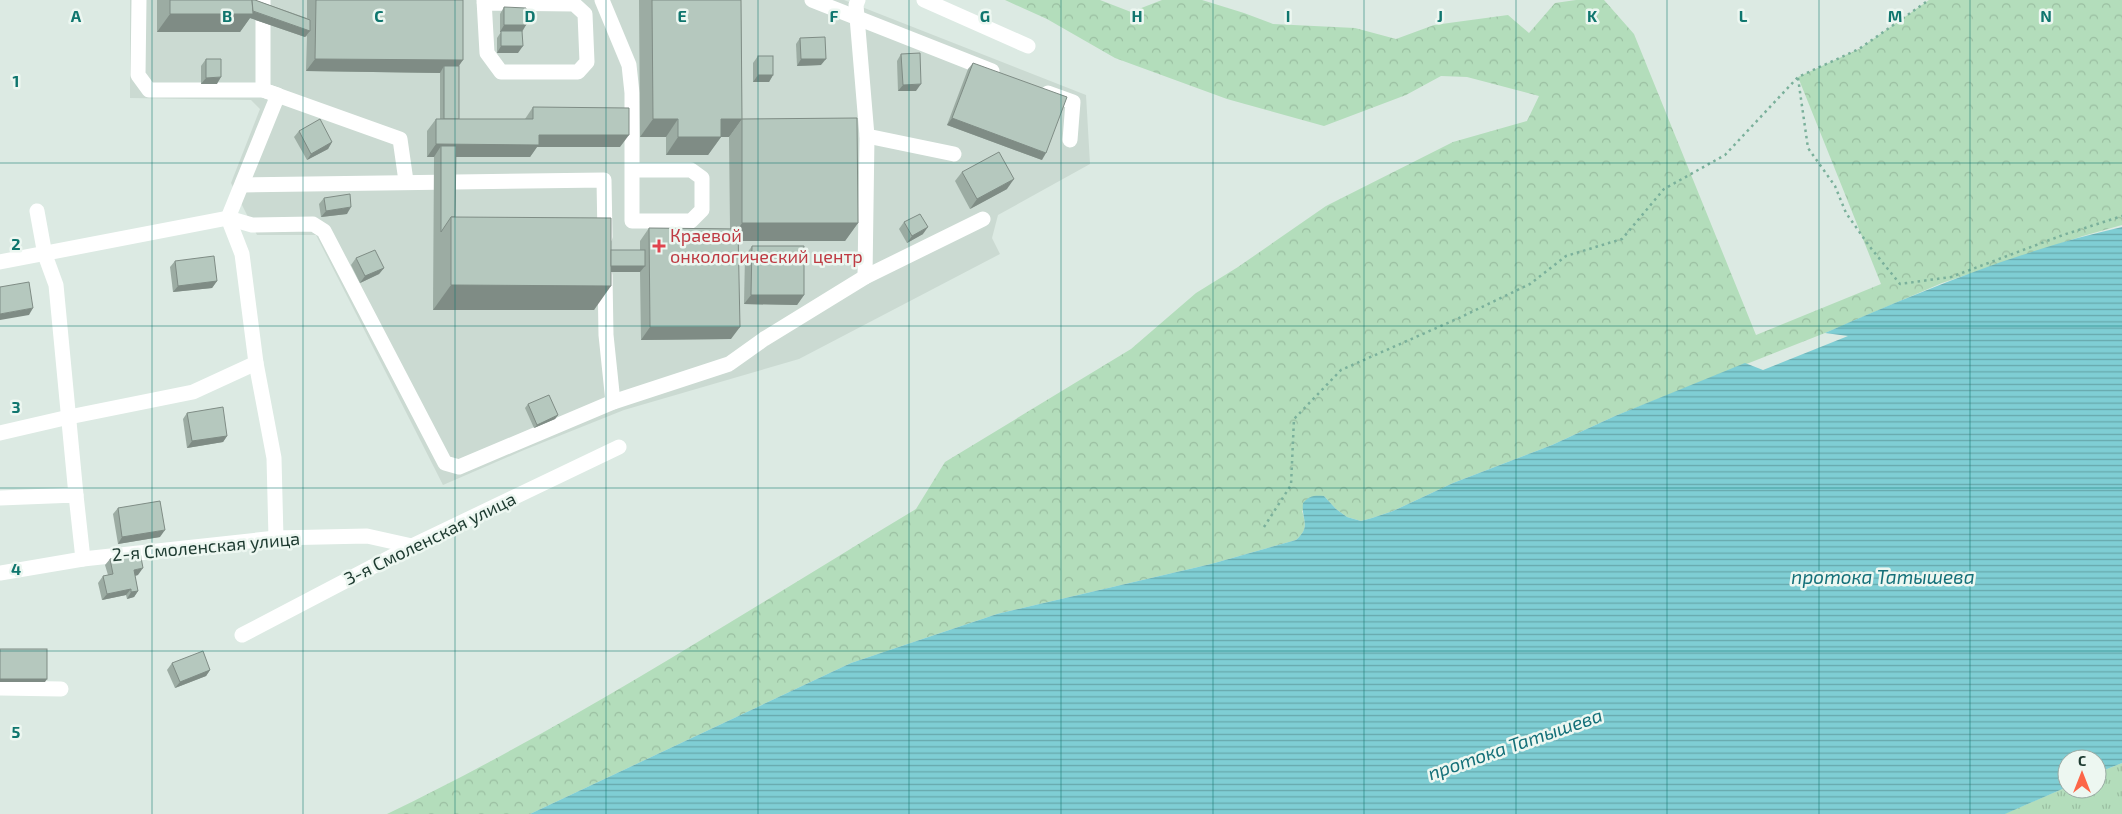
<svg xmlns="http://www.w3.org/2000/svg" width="2122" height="814" font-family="'Exo 2',sans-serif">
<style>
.built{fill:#cbdad2}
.grass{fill:url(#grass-tufts)}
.forest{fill:url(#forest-crowns)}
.water{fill:url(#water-rules)}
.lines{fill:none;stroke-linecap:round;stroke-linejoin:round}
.path{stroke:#7ab09b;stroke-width:2.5;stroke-dasharray:2.5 4;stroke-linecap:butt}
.minor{stroke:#fff;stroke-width:15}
.wall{fill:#9caca3}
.shaded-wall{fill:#7f8c85}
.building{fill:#b5c8be;stroke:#7f8c85}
.grid{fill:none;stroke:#0f766e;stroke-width:1;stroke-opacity:0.55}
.health-dot{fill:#e0444e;stroke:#edf7f1;stroke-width:2}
.labels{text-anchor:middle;stroke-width:5;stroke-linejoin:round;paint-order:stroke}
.health-label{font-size:18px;fill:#be3a42;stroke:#edf7f1;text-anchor:start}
.street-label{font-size:18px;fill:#1d3a30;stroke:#edf7f1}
.water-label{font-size:19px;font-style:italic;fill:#147079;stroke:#edf7f1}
.grid-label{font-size:16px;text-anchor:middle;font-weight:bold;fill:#0f766e;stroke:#edf7f1;stroke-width:5;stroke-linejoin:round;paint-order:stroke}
</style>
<defs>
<pattern id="grass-tufts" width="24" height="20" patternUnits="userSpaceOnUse" patternTransform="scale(1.25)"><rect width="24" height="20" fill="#b3ddbb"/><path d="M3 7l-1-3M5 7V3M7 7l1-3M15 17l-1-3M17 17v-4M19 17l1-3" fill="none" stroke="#9abea1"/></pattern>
<pattern id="forest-crowns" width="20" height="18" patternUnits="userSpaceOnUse" patternTransform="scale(1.25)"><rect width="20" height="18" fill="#b3ddbb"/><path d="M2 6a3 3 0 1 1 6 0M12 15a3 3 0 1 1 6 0" fill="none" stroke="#9abea1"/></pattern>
<pattern id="water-rules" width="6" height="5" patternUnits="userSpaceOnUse" patternTransform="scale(1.25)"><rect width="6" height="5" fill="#7fced4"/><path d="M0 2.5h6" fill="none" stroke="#67a8ac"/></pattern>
</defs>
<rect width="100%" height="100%" fill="#dceae3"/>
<polygon class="built" points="130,0 844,0 1086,95 1090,164 998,215 992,238 1000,254 799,359 624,410 524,450 443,485 316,235 257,235 231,183 260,109 251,100 130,98"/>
<polygon class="grass" points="2122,763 2122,814 2004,814 2067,787 2067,789 2097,789 2097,773"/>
<path class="forest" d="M1005,0H1100L1131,12L1162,0H1202L1244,13L1273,24L1355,28L1396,39L1434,25L1508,15L1529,33L1555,3L1576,0H1604L1634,34L1756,335L1881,284L1798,77L1859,49L1929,0H2122V225L2083,236L1942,283L1825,333L1615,416L1552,445L1453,483L1393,511L1372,518L1361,521L1347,517L1336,509L1324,496L1302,511C1306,524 1307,531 1296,540L1211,564L997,614L851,663L530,814H387C570,726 742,614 916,509L945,462L1131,349L1196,293L1238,267L1326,206L1453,142L1527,121L1539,96L1467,77L1441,76L1406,95L1324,126L1227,99L1115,58L1047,19Z"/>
<path class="water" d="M2122,227V763L2097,773V759H2067V787L2005,814H530L851,663L997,614L1211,564L1296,540C1312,526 1301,520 1303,503C1309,496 1314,495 1324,496L1336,509L1347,517L1361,521L1372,518L1393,511L1453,483L1552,445L1615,416L1745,363L1763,370L1848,336L1825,333C1921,291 2020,250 2122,227Z"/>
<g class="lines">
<g class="path">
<polyline points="1798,78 1808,148 1835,186 1846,213 1870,247 1900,284 1951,277 2063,235 2122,216"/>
<polyline points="1264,527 1291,485 1294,419 1341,370 1459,318 1530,284 1566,256 1622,239 1664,189 1725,155 1798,77 1859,49 1929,0"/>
</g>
<g class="minor">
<polyline points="139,0 138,75 149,90 263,90 400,139 406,181"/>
<polyline points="263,0 263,90 278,95 228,218 242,254 256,363 274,458 276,538"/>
<polyline points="484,0 487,53 501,72 578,72 587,62 585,14 574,4 484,3"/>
<polyline points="602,0 629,65 632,93 632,221 691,221 702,210 702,178 691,170 632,170"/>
<polyline points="812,0 992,71"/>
<polyline points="858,0 856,5 867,136 865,277"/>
<polyline points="924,0 1028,46"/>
<polyline points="1048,93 1073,102 1070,140"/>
<polyline points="867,136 954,154"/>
<polyline points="242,185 604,180 605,237"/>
<polyline points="37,211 45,255 56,285 76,495"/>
<polyline points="0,262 228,218 252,225 313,224 324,231 445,463 459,467 613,402 729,364 764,339 865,277 983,219"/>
<polyline points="605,275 606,335 613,402"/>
<polyline points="0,433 69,417 193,392 256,363"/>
<polyline points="0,498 76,495 83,559"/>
<polyline points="0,573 83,559 276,538 367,536 412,546"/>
<polyline points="242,635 412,546 619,447"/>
<polyline points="0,688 61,689"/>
</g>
</g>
<g class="wall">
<polygon points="157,0 255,0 307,18 307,0 463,0 459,66 459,119 525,119 533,107 620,147 537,147 530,157 456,157 455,217 611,250 640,250 640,241 649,228 730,229 729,137 742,119 858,223 845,241 739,241 731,339 641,340 640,272 611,272 594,310 433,310 434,157 427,157 427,131 436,119 440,119 440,73 306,71 307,36 305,37 250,18 240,32 157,32"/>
<polygon points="639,0 741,0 742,119 729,137 721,137 708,155 666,155 666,137 640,137"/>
<polygon points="504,7 522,31 518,53 497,53 497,38 501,32 500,32 500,14"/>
<polygon points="800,38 821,65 797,66 796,44"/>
<polygon points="901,54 916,91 898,91 897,61"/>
<polygon points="758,56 773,75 769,82 753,82 753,63"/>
<polygon points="206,59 217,84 201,84 201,66"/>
<polygon points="973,63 1042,160 947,125 968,69"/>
<polygon points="299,131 332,142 328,149 307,160 294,137"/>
<polygon points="962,172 1007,189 970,209 955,181"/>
<polygon points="324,198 347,214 321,217 319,204"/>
<polygon points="904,222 923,234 907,243 899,229"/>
<polygon points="752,246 804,295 797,305 744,304 745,256"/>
<polygon points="356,258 384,268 379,274 360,283 351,265"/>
<polygon points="175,261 217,281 212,288 173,292 170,267"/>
<polygon points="528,404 558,415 555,419 534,428 525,408"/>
<polygon points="187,413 227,436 223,442 187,448 183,419"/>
<polygon points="118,508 160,537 118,544 113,514"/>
<polygon points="110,559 138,575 135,576 138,591 134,597 127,599 126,595 102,600 98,583 103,576 108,575 105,565"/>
<polygon points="172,663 210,670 206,676 175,688 167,670"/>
</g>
<g class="shaded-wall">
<polygon points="243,8 310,31 305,37 250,18 240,32 157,32 170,14"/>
<polygon points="504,25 526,25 522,32 500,32"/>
<polygon points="501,46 523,46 518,53 497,53"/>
<polygon points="315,59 463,60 454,73 444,66 440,73 306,71"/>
<polygon points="801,59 826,59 821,65 797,66"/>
<polygon points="758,75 773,75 769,82 753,82"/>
<polygon points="221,77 217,84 201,84 206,78"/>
<polygon points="921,84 916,91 898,91 903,85"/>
<polygon points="952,118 1046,153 1042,160 947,125"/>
<polygon points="653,119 678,119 666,137 640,137"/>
<polygon points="721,119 742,119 729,137 708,137"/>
<polygon points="539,135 629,135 620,147 537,147 530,157 441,157 441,146 434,157 427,157 436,144"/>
<polygon points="678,137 721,137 708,155 666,155"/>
<polygon points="332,142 328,149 307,160 311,154"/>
<polygon points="1014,179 1007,189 970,209 977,199"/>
<polygon points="351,207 347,214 321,217 326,211"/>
<polygon points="742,223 858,223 845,241 730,241"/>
<polygon points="928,227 923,234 907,243 912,236"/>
<polygon points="598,266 645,266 640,272 594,272"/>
<polygon points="384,268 379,274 360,283 365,276"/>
<polygon points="217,281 212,288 173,292 178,286"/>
<polygon points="451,285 611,286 594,310 433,310"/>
<polygon points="751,295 804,295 797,305 744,304"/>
<polygon points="33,308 29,315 0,320 0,314"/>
<polygon points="650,327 740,327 731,339 641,340"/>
<polygon points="558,415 555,419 534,428 537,425"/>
<polygon points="227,436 223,442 187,448 192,441"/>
<polygon points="165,530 160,537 118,544 122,537"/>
<polygon points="143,568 138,575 129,577 134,570"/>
<polygon points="131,589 126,595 102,600 107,594"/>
<polygon points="138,591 134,597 127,599 131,592"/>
<polygon points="210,670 206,676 175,688 180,682"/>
<polygon points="0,679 47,679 45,682 0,682"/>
</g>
<g class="building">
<polygon points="170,0 252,0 253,14 170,14"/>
<polygon points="252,0 255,0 310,20 310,31 253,11"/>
<polygon points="316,0 463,0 463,60 315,59"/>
<polygon points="652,0 741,0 742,119 721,119 721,137 678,137 678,119 653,119"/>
<polygon points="504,7 526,8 526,25 504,25"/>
<polygon points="501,31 522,31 523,46 501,46"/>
<polygon points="825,37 826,59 801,59 800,38"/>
<polygon points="920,53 921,84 903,85 901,54"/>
<rect x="758" y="56" width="15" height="19"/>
<polygon points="206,59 221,59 221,77 206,78"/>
<polygon points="973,63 1067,97 1046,153 952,118"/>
<rect x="444" y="66" width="15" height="53"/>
<polygon points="533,107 629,108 629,135 539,135 539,145 436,144 436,119 533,119"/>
<polygon points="857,118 858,223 742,223 742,119"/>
<polygon points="320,119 332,142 311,154 299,131"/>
<polygon points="441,146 456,146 455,217 451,217 441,232"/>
<polygon points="999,152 1014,179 977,199 962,172"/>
<polygon points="350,194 351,207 326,211 324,198"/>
<polygon points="920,214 928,227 912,236 904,222"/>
<polygon points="451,217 611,218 611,286 451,285"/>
<polygon points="649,228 738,229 740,327 650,327"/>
<polygon points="752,246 804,246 804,295 751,295"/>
<polygon points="375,250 384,268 365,276 356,258"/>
<rect x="611" y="250" width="34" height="16"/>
<polygon points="214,256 217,281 178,286 175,261"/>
<polygon points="29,282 33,308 0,314 0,287"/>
<polygon points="549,395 558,415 537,425 528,404"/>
<polygon points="223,407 227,436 192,441 187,413"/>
<polygon points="160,501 165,530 122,537 118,508"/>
<polygon points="140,552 143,568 134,570 138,591 131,592 131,589 107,594 103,576 113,574 110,559"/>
<rect x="0" y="649" width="47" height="30"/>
<polygon points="203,651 210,670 180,682 172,663"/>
</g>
<path class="grid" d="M152,0V814M303,0V814M455,0V814M606,0V814M758,0V814M909,0V814M1061,0V814M1213,0V814M1364,0V814M1516,0V814M1667,0V814M1819,0V814M1970,0V814M0,163H2122M0,326H2122M0,488H2122M0,651H2122"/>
<path class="health-dot" d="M656.5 238.5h5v5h5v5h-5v5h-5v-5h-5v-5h5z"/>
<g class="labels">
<g class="health-label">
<text x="670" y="242">Краевой<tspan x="670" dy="21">онкологический центр</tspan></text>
</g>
<g class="street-label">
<text transform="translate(430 539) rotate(-26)" y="6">3-я Смоленская улица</text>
<text transform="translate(206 547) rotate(-5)" y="6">2-я Смоленская улица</text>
</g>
<g class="water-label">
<text x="1883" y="584">протока Татышева</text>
<text transform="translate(1515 744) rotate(-19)" y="7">протока Татышева</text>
</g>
</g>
<g class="grid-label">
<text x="76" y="22">A</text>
<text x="227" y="22">B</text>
<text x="379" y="22">C</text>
<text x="530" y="22">D</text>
<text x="682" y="22">E</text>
<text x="834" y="22">F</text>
<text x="985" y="22">G</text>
<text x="1137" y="22">H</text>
<text x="1288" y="22">I</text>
<text x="1440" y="22">J</text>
<text x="1592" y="22">K</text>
<text x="1743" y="22">L</text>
<text x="1895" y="22">M</text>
<text x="2046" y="22">N</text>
<text x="16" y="87">1</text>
<text x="16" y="250">2</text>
<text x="16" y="413">3</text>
<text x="16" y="575">4</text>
<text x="16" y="738">5</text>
</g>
<g transform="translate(2082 774)"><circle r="24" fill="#edf7f1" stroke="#9aaba4"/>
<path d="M0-4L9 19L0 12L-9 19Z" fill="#fc6648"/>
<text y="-8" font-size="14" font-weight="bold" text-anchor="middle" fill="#1d3a30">С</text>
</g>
</svg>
